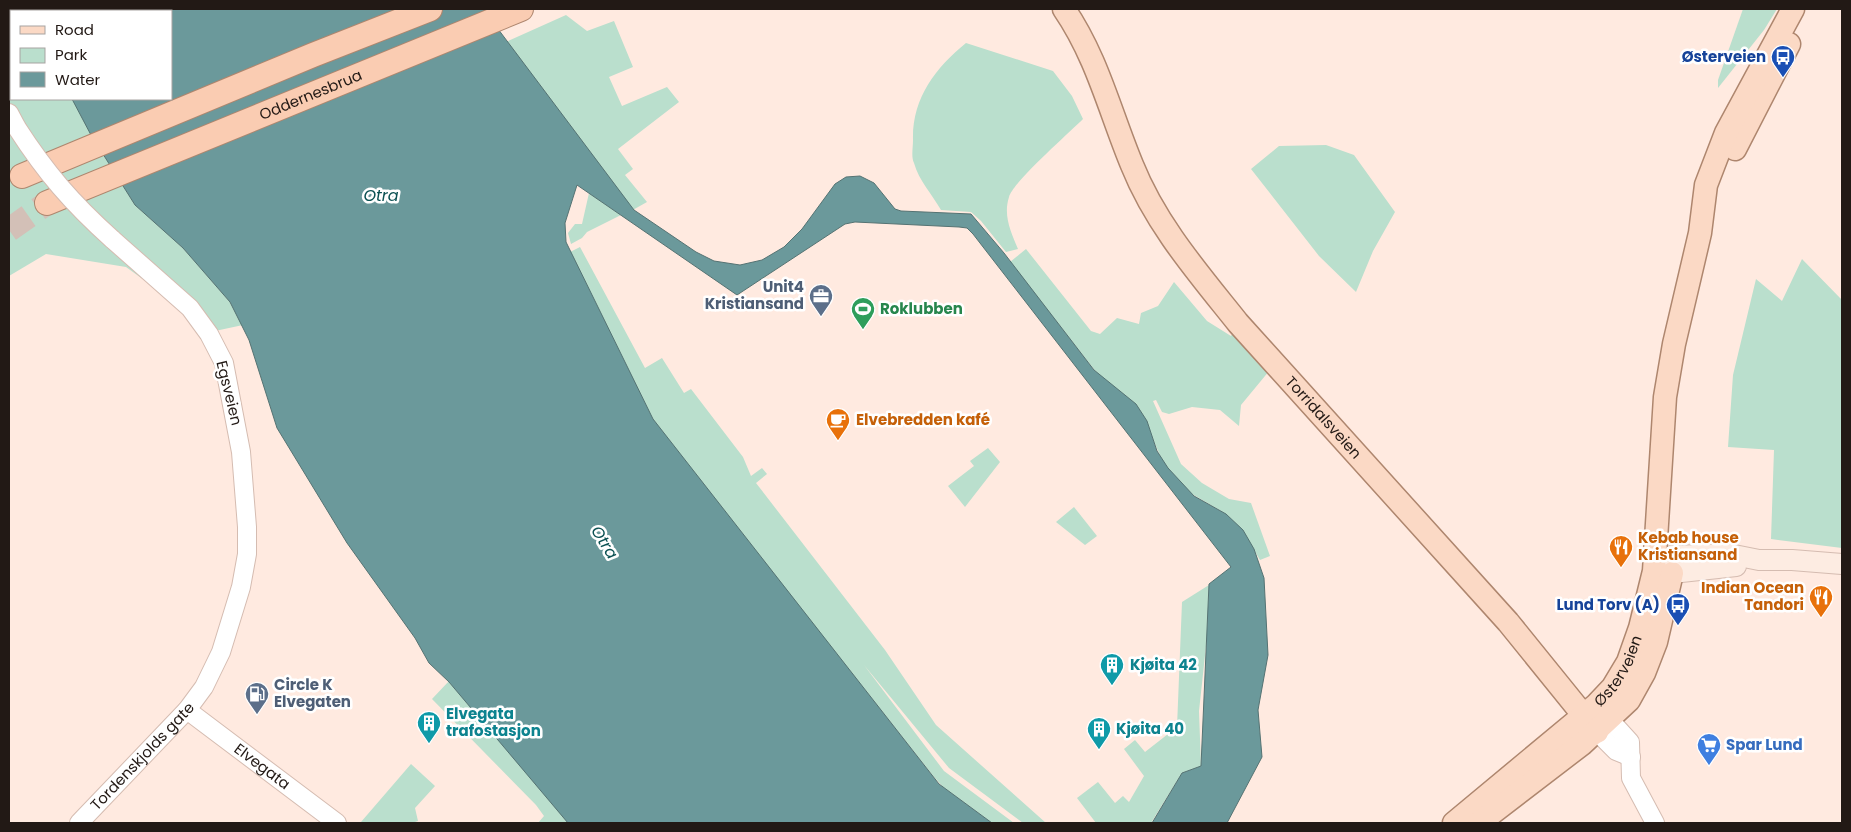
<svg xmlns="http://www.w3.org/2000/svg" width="1851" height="832" font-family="Poppins,sans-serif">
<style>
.green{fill:#badfcd}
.water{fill:#6b999b;stroke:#557373}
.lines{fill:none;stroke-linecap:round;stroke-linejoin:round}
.trunk-tunnel{stroke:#d3c0b7;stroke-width:24;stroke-dasharray:24 12;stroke-linecap:butt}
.tertiary-casing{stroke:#d5bcb1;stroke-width:20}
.secondary-casing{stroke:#d5bcb1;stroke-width:22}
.primary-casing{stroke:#ae866e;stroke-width:25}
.trunk-casing{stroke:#ae866e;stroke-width:26}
.tertiary{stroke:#fff;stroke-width:18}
.secondary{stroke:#fdece2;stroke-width:20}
.primary{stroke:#fbd9c5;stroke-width:22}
.trunk{stroke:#faccb2;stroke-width:24}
.tertiary-bridge-casing{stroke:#d5bcb1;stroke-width:20;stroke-linecap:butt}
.tertiary-bridge{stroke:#fff;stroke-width:18}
.labels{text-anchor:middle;stroke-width:5;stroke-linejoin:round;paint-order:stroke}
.transit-label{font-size:15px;font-weight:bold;fill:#164399;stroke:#fff;text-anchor:end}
.street-label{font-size:15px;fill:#221915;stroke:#fff}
.service-label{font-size:15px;font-weight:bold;fill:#4e5e75;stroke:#fff;text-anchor:end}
.leisure-label{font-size:15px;font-weight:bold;fill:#27864d;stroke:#fff;text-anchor:start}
.food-label{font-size:15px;font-weight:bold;fill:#c56008;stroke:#fff;text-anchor:start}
.culture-label{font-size:15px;font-weight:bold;fill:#0d838f;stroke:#fff;text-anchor:start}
.shop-label{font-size:15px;font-weight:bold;fill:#366cbe;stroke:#fff;text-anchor:start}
.water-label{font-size:16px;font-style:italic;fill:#0b5153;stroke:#fff}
</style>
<rect width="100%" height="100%" fill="#ffeae0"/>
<g class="green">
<polygon points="9,9 124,9 123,11 11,11 11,99 97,99 91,135 135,205 183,248 230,302 243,325 215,331 126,267 46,254 9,276"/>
<polygon points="1743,9 1777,9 1764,30 1718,88 1718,80"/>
<polygon points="566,15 587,31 614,21 633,67 609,77 622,106 667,87 679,102 618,149 633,169 625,175 647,202 631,211 506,42"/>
<path d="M966,43L1053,71L1072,96L1083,119C1069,133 1013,182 1009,197C1003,216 1011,232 1018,249L1006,252L981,221L971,212L941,210C932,194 919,181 914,163C911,157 913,148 913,140C912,99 935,68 966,43Z"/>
<polygon points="1326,145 1354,155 1395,212 1373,251 1356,292 1319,256 1251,169 1279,146"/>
<polygon points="589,193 621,215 587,232 582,238 571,244 568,233 575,224 582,224"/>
<polygon points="580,247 645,368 662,358 684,393 691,389 743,457 751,476 762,468 767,474 756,483 885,650 936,725 1046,823 1023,823 949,768 864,665 944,771 1014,823 992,823 943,787 934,777 653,422 570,252"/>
<polygon points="1026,249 1091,331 1100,334 1117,318 1139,324 1141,313 1158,306 1174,282 1207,321 1231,336 1237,326 1275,364 1241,405 1239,426 1220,410 1192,407 1169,414 1162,412 1156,400 1153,401 1181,464 1202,483 1229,499 1251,503 1270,556 1260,560 1245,535 1236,525 1221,511 1187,491 1165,467 1142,414 1125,396 1100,377 1010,262"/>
<polygon points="1802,259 1842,300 1842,548 1771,539 1774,450 1728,447 1733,375 1756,279 1782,301"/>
<polygon points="988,448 1000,462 965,507 948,486 974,466 970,461"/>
<polygon points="1074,507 1097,536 1085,545 1056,522"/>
<polygon points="1209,585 1207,637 1199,711 1201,766 1182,773 1151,823 1096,823 1077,798 1098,782 1115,803 1123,796 1129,802 1144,776 1124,749 1135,740 1145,752 1177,727 1182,602"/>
<polygon points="449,681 570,823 538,823 544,816 536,805 432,699"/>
<polygon points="411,764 435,786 415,808 418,821 412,823 361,822"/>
</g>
<polygon class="water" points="19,9 483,9 634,210 696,252 714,261 740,265 762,260 784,247 802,229 835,184 846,177 860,176 874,183 895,209 901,211 971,214 1004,253 1094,370 1136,404 1147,421 1157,451 1168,468 1194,496 1226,514 1243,530 1254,549 1264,578 1268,655 1258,710 1262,757 1227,823 1152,823 1182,773 1201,766 1209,584 1231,567 973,234 967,228 959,227 855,222 845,224 737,295 577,185 565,223 566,242 653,419 939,784 992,823 568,823 449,682 429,663 415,638 347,543 277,428 249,340 230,302 183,248 135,205 91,135 72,99 171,99 171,11 21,11"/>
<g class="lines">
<polyline class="trunk-tunnel" points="9,230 47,203"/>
<g class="tertiary-casing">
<g id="tertiary">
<polyline points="9,113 17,128"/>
<path id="s1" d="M187,710L337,823"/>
<polyline points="1610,720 1630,742 1631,778 1655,823"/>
<polyline points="1597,732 1616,751 1631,757"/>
<path id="s2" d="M79,823L187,710L204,687L221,652L241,587L247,554V527L241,452L224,363L209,334L190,308L112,239"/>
</g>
</g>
<g class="secondary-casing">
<g id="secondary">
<polyline points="1655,564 1672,556 1729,554 1759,560 1792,560 1842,564"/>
<polyline points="1657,565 1672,573 1736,566"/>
</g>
</g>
<g class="primary-casing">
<g id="primary">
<path id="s3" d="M1064,9C1097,57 1110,112 1132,165C1156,225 1199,274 1238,323L1508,622L1597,732"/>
<polyline points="1735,149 1789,44"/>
<path id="s4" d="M1454,823L1596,705L1613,687L1628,662L1640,628L1654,571L1665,397L1674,344L1700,233L1706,185L1726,133L1793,9"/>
<polyline points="1479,823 1582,744 1629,700 1644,673 1656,642 1672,573"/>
</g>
</g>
<g class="trunk-casing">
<g id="trunk">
<polyline points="22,176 313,55 430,9"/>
<path id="s5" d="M47,203L521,9"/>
</g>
</g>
<use href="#tertiary" class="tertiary"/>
<use href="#secondary" class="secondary"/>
<use href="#primary" class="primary"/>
<use href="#trunk" class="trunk"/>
<g class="tertiary-bridge-casing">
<path id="tertiary-bridge" d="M17,128C46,173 72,203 112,239"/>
</g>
<use href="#tertiary-bridge" class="tertiary-bridge"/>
</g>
<defs>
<g id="bus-pin" transform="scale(1.25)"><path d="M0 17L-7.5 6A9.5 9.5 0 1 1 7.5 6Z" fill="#1a4fb4" stroke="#fff"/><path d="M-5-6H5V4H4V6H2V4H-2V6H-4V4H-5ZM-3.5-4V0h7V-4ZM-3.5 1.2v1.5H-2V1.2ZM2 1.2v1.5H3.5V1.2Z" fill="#fff"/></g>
<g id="office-pin" transform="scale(1.25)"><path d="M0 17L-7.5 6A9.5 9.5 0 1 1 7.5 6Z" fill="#5c6f8a" stroke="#fff"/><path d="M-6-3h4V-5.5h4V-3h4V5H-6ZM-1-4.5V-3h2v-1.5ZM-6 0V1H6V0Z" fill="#fff"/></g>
<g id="stadium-pin" transform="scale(1.25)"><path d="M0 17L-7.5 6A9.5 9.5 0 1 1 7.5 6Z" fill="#2e9e5b" stroke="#fff"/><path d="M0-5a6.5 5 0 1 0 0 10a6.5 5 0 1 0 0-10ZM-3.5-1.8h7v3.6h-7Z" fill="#fff"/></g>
<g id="cafe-pin" transform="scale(1.25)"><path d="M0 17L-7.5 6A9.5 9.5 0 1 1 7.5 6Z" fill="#e8710a" stroke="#fff"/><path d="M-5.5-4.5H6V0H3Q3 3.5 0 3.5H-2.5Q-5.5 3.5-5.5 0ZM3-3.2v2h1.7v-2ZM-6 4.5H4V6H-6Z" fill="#fff"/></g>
<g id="restaurant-pin" transform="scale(1.25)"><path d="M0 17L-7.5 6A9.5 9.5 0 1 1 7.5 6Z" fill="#e8710a" stroke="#fff"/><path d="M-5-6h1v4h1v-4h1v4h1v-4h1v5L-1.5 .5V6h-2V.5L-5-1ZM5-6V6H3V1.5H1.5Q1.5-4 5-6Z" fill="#fff"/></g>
<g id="building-pin" transform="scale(1.25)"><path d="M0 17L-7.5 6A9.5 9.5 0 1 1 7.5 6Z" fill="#0f9aa8" stroke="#fff"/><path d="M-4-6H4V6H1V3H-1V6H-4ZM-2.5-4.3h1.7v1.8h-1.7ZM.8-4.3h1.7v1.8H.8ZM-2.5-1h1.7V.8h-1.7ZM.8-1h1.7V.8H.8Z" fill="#fff"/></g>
<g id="fuel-pin" transform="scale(1.25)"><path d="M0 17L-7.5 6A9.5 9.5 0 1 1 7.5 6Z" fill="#5c6f8a" stroke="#fff"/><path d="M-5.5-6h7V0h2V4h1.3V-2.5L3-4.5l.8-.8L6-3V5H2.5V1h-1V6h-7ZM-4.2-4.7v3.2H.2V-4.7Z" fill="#fff"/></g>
<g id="supermarket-pin" transform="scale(1.25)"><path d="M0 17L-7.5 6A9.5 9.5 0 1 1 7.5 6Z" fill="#3f7fe0" stroke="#fff"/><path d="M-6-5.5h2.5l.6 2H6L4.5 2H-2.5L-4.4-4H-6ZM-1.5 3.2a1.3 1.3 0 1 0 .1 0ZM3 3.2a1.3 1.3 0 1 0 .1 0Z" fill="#fff"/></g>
</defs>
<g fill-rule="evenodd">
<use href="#bus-pin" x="1783" y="57"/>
<use href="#office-pin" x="821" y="296"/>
<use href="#stadium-pin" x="863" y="309"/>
<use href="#cafe-pin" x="838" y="420"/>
<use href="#restaurant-pin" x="1621" y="547"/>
<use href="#restaurant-pin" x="1821" y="597"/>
<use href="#bus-pin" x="1678" y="605"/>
<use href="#building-pin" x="1112" y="665"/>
<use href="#fuel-pin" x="257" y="694"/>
<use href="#building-pin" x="429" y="723"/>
<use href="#building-pin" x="1099" y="729"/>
<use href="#supermarket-pin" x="1709" y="745"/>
</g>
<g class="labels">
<g class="transit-label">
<text x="1766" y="62">Østerveien</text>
<text x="1660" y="610">Lund Torv (A)</text>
</g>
<g class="street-label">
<text dy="5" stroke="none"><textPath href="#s5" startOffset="285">Oddernesbrua</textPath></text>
<text transform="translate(229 393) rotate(76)" y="5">Egsveien</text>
<text dy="5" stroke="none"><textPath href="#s3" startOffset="489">Torridalsveien</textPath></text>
<text dy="5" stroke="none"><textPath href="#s4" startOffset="226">Østerveien</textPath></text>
<text dy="5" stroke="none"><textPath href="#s2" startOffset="92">Tordenskjolds gate</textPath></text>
<text dy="5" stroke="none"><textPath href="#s1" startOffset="94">Elvegata</textPath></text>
</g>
<g class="service-label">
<text x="804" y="292">Unit4<tspan x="804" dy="17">Kristiansand</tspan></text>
<text x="274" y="690" text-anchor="start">Circle K<tspan x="274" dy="17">Elvegaten</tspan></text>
</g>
<g class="leisure-label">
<text x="880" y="314">Roklubben</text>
</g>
<g class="food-label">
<text x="856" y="425">Elvebredden kafé</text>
<text x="1638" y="543">Kebab house<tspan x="1638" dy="17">Kristiansand</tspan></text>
<text x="1804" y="593" text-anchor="end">Indian Ocean<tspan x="1804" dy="17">Tandori</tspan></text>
</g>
<g class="culture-label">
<text x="1130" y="670">Kjøita 42</text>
<text x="446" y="719">Elvegata<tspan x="446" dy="17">trafostasjon</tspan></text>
<text x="1116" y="734">Kjøita 40</text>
</g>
<g class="shop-label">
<text x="1726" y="750">Spar Lund</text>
</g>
<g class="water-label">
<text x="381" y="201">Otra</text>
<text transform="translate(605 542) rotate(58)" y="6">Otra</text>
</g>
</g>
<rect width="1851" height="832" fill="none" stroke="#221915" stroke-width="20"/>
<rect x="10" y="10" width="162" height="90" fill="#ffffff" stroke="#a7a3a1"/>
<rect x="20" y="26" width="25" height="8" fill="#fbd9c5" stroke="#a7a3a1"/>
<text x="55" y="35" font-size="15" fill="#221915">Road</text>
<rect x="20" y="48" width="25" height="15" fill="#badfcd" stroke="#a7a3a1"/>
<text x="55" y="60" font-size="15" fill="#221915">Park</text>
<rect x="20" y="72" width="25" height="15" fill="#6b999b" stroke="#a7a3a1"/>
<text x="55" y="85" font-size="15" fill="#221915">Water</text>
</svg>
